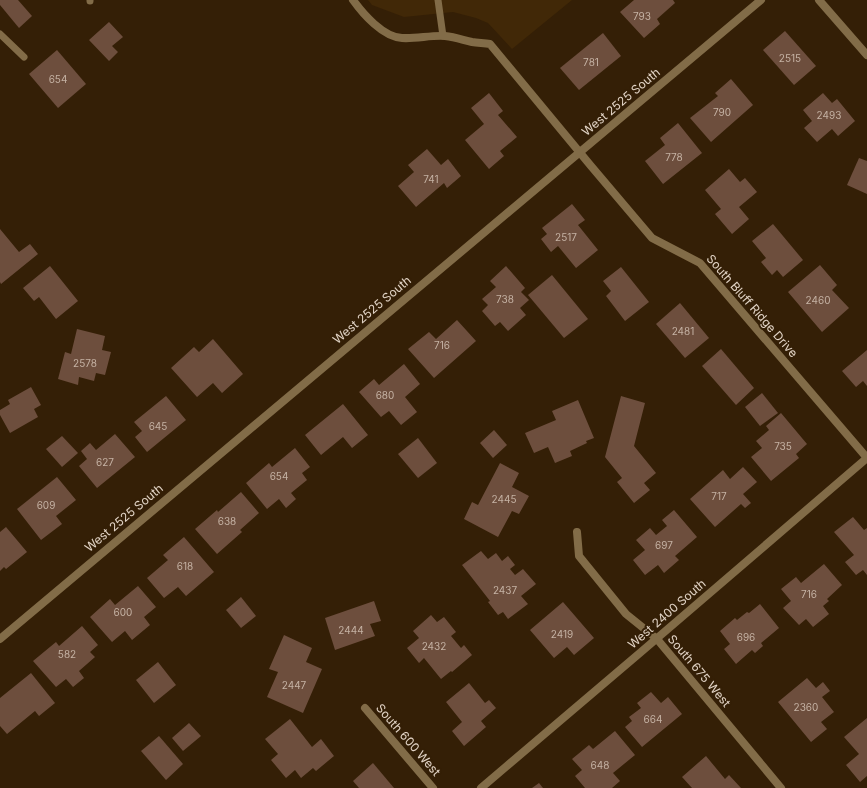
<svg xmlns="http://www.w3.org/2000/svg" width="867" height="788" font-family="Inter,sans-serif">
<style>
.built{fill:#412807}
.building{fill:#6d4e3d}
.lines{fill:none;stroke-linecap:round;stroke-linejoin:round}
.lane{stroke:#826c48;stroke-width:7}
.street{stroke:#826c48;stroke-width:8}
.labels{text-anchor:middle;stroke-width:4;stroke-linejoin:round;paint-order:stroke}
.number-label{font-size:10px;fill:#c5b2a4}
.street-label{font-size:12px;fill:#e2d4c6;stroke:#341f06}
</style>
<rect width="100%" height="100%" fill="#341f06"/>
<polygon class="built" points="368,0 572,0 512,49 488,23 476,18 453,12 404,17 372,5"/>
<g class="building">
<polygon points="0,0 18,0 32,16 19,28 0,5"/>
<polygon points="634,0 673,0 675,3 657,19 660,24 644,38 620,12"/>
<polygon points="109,22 123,37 112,46 118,52 109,61 89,40"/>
<polygon points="785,31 816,66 794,85 763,50"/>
<polygon points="603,33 621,56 579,90 560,68"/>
<polygon points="57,50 86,84 58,108 29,74"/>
<polygon points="731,79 753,105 711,142 690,118 718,96 715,93"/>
<polygon points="489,93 503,111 498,115 517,137 500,151 504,156 489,169 465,140 484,124 471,108"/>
<polygon points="823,93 832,103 837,99 855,121 838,136 832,129 817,142 804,128 812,121 803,110"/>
<polygon points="678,123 702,153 663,184 645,161 665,145 660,138"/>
<polygon points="427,149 441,165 448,159 461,176 447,188 444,183 416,207 398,186 414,172 408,165"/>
<polygon points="859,158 867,161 867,194 847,185"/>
<polygon points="729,169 740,182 745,178 757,192 739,207 749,219 732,234 715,214 721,209 705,190"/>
<polygon points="572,204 585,220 578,225 598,250 576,268 558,246 551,252 541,239 547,234 542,228"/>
<polygon points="773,224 803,260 783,277 777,270 772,275 761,262 766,258 752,241"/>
<polygon points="0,229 19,252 30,244 38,254 1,284 0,282"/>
<polygon points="820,265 837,285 832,290 849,308 822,332 788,292"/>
<polygon points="50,266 78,301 56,319 39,297 34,301 23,288"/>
<polygon points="506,266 525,288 521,292 529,300 520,308 526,315 508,331 500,322 495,326 482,311 488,305 482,299 496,287 490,281"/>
<polygon points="621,267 649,302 625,321 606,296 611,291 603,281"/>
<polygon points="552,275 588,319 564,338 528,295"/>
<polygon points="680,303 709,338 685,358 656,324"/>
<polygon points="457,320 476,341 434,378 408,349 429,332 436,339"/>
<polygon points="77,329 105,336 102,350 111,352 105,375 96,373 94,381 79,377 78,385 58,379 65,352 71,354"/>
<polygon points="213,339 243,374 222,393 213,383 197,397 171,368 194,347 199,352"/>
<polygon points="721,349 754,388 736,405 702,366"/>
<polygon points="867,350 867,386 863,381 856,387 842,371"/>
<polygon points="404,364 420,384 405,397 417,412 401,425 389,411 381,417 359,392 374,379 379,385"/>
<polygon points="31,387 41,405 34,409 38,417 10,433 0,415 0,410 10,404 8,400"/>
<polygon points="762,393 778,413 760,426 745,407"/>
<polygon points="166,396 186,420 147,452 135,437 142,431 134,422"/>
<polygon points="621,396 645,403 634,446 656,473 644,483 650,490 634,503 617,482 622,478 605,457"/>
<polygon points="578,400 594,438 586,441 587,443 570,451 572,456 555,463 548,447 534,453 525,433 556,420 552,411"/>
<polygon points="343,404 368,435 352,448 343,437 321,455 305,435"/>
<polygon points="781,413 807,444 796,454 799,458 771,481 751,457 762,448 756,441 769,430 766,426"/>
<polygon points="494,430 507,445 493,458 480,443"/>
<polygon points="115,434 135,457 97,488 79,466 87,459 81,451 90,443 96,450"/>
<polygon points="62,436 78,453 62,467 46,449"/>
<polygon points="418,438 437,463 418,478 398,454"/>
<polygon points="295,448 310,467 302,473 307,480 291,493 296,499 286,508 279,499 267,509 246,483 269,463 272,467"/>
<polygon points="500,463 519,473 512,487 529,496 519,514 512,511 498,537 464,519 472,502 478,505"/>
<polygon points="743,467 757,482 743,494 751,503 745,508 741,504 715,527 690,499 723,470 730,479"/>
<polygon points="57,477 76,500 56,516 62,524 41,540 17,509"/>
<polygon points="241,492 259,513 240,530 242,532 217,554 195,529 217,510 218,512"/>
<polygon points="674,510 697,537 675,556 679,560 664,573 658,565 645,575 633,560 645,550 636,540 650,528 656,535 667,526 662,520"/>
<polygon points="853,517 864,530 867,528 867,575 863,570 856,575 845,562 854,555 834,532"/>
<polygon points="6,527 27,552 6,569 4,567 0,571 0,532"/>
<polygon points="184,537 214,572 186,596 178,587 164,598 147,578 168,560 163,555"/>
<polygon points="481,551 488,559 496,553 502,561 508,556 515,565 510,569 515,575 523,569 536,584 521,596 528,604 508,619 503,612 498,615 488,602 490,601 462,565"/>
<polygon points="824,564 842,585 827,599 829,601 823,606 829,614 813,627 806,619 799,625 783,608 791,601 781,589 796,577 801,583"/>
<polygon points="138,586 156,607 144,617 150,625 132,640 125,631 112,642 90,617 110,599 115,605"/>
<polygon points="241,597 256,616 241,628 226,610"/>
<polygon points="374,601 381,621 370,624 375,636 335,650 325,618"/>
<polygon points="563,602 594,638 574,655 567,647 554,658 530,630"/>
<polygon points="760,604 779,628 761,643 763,646 755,653 752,650 736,664 724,649 730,644 720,631 735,618 737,620 747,612 749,613"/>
<polygon points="431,615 437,622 444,617 456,632 451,636 461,648 464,645 472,655 452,672 451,671 441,679 424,658 419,663 407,648 419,638 413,631"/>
<polygon points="82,626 98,645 90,652 95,657 79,671 84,678 73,687 66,679 56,687 33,661 56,642 59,646"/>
<polygon points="284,635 312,648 306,662 322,669 303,713 267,697 278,672 269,669"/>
<polygon points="158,662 176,685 154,703 136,680"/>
<polygon points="31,673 55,703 39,716 35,711 7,734 0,726 0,698"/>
<polygon points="807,678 816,688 823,682 830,691 822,697 834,712 821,722 827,729 811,742 778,702"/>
<polygon points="469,683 485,703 489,700 496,708 481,721 486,727 464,746 452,731 462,722 446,702"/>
<polygon points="651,692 661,703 668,697 682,714 642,747 625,727 632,721 629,717 641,708 637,703"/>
<polygon points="867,718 867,776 860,782 846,765 859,754 844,737"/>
<polygon points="290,719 312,747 321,739 334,756 316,771 313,768 301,778 295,770 286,778 271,760 278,754 265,739"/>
<polygon points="189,723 201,736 183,751 172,738"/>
<polygon points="615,731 635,755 613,773 620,781 612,788 585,788 575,776 582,770 572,759 589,745 593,749"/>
<polygon points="159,736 183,764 166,780 141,751"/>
<polygon points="706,756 725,779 729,775 741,788 692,788 682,777"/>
<polygon points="373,763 394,788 359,788 353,781"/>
<polygon points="539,783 543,788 532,788"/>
</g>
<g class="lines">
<g class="lane">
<polyline points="90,0 90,1"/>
<polyline points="438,0 443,36"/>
<polyline points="0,34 24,57"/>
</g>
<g class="street">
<path d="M353,0C363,14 383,37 402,38C416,39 431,35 445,36C455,37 463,40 472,42C478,43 484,43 490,44L591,166L652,238L700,263L867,458"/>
<polyline points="819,0 867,55"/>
<polyline points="577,532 579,556 626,614 657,639 781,788"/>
<polyline points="0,639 761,0"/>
<polyline points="365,708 433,788"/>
<polyline points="481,788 641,652 867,458"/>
</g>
</g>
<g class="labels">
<g class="number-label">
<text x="642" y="20">793</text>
<text x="790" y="62">2515</text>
<text x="591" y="66">781</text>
<text x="58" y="83">654</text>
<text x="722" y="116">790</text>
<text x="829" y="119">2493</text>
<text x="674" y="161">778</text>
<text x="431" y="183">741</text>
<text x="566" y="241">2517</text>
<text x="505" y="303">738</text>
<text x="818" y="304">2460</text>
<text x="683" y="335">2481</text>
<text x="442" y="349">716</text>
<text x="85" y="367">2578</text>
<text x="385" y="399">680</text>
<text x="158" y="430">645</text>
<text x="783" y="450">735</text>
<text x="105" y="466">627</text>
<text x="279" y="480">654</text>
<text x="719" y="500">717</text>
<text x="504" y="503">2445</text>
<text x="46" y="509">609</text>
<text x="227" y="525">638</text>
<text x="664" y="549">697</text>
<text x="185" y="570">618</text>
<text x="505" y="594">2437</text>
<text x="809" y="598">716</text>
<text x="123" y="616">600</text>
<text x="351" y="634">2444</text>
<text x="562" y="638">2419</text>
<text x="746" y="641">696</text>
<text x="434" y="650">2432</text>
<text x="67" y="658">582</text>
<text x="294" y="689">2447</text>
<text x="806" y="711">2360</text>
<text x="653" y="723">664</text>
<text x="600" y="769">648</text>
</g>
<g class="street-label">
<text transform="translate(621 102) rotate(-40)" y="4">West 2525 South</text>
<text transform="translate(752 306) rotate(49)" y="4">South Bluff Ridge Drive</text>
<text transform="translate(372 310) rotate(-40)" y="4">West 2525 South</text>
<text transform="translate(124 518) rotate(-40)" y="4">West 2525 South</text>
<text transform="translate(667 614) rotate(-41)" y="4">West 2400 South</text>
<text transform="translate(699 671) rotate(50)" y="4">South 675 West</text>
<text transform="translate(408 740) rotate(49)" y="4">South 600 West</text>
</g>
</g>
</svg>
